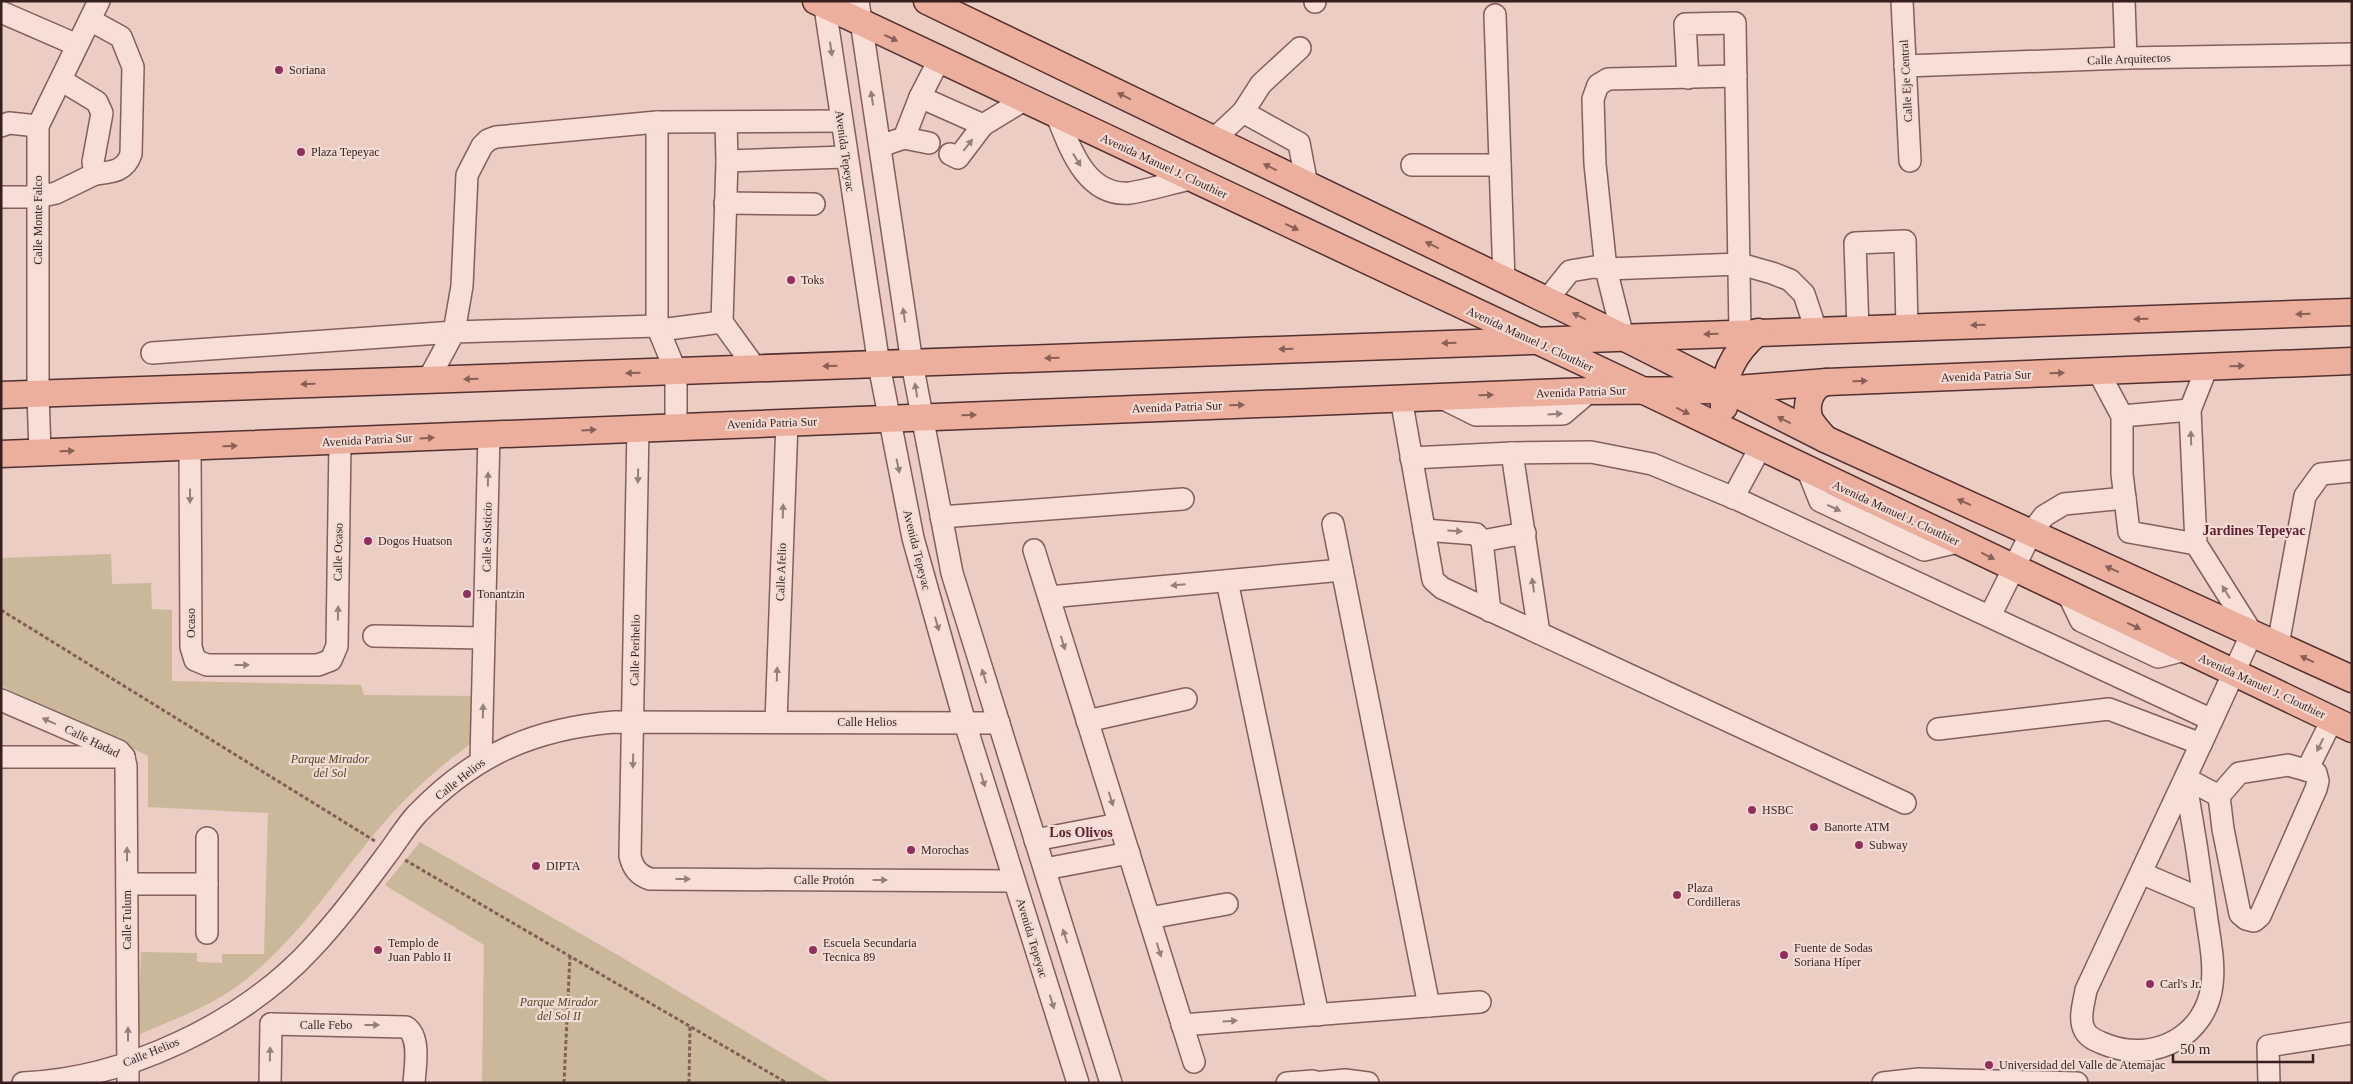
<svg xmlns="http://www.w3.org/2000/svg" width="2353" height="1084" font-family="'Times New Roman',serif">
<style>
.green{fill:#c9b899}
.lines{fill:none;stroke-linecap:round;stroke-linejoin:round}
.minor-casing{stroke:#855e5c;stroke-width:24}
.major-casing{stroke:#533030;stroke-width:29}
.path{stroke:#855e5c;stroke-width:3;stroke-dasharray:4 2.5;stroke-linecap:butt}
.minor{stroke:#f7ded7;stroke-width:21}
.major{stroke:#ecaf9e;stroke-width:26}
.oneway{fill:#886058}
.oneway2{fill:#967e7b}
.poi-dot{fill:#902f5e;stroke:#f3dbd4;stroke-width:2}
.labels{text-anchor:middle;stroke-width:4.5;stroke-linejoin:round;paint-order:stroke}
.street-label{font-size:12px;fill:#361f1f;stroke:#f3dbd4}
.poi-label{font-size:12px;fill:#361f1f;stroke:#f3dbd4;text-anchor:start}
.park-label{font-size:12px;font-style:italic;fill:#514827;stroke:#f3dbd4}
.neighbourhood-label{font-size:14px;font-weight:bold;fill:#602132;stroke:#f3dbd4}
</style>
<rect width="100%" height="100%" fill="#ebcdc4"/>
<g class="green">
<path d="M111,554L112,584L151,583L152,609L172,610V681L361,685L364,695L477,696L476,740C439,766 405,797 376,832C332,884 295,943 240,984C210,1007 172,1020 138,1035L141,952L197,953V962L222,963V954H264L268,813L148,807V756L1,686V558Z"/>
<polygon points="420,842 616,954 832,1083 482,1083 484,945 385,885"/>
</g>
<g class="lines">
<g class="minor-casing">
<g id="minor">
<polyline points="824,1 879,365 913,538 965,723 1078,1083"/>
<polyline points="858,1 912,363 952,573 1111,1083"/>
<polyline points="1315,1 1315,2"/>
<polyline points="1902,1 1910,161"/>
<polyline points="2124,1 2126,58"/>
<polyline points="1,12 77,45"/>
<polyline points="1495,15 1504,280"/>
<polyline points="1905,66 2126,58 2352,54"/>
<polyline points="1736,76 1608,79 1598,85 1593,99 1595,164 1606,269 1740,264 1772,273 1790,280 1804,294 1816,330"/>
<polyline points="1688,78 1685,24 1735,23 1740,333"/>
<path d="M61,80L97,102L102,113L93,162L95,174C111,172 125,172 131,154L133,67L121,37L90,20"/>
<polyline points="920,97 983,125 1024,100"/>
<polyline points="1243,112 1261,84 1300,48"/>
<path d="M1057,116C1070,148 1086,197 1130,193C1150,190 1171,183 1190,179"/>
<polyline points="657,122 657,326"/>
<polyline points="726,122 727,161 722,322 756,369"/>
<polyline points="1,126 9,123 38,126"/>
<polyline points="904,138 929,143"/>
<polyline points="1213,140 1243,112 1299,143 1307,185"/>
<polyline points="880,146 904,138 920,97 939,60"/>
<polyline points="950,154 958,158 983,125"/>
<polyline points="727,161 846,157"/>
<polyline points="1412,165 1500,165"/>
<polyline points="1,197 38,197 56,193 95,174"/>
<polyline points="725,203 814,204"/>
<polyline points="1546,301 1570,271 1594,267 1606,269 1623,337"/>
<polyline points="1858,329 1855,243 1905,241 1907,327"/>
<polyline points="660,330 722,322"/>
<polyline points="152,353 454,332 462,286 467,175 482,146 488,140 496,137 657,122 841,121"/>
<polyline points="428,380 454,332 657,326 676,372 676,426"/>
<polyline points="1440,397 1476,415 1563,414 1590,391"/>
<path d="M1401,398L1433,580L1442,588C1596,660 1751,730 1905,803"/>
<polyline points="2122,416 2190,410"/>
<path d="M638,428L630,856C633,868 638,875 650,879L1014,881"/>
<polyline points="190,448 191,647 195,660 207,665 318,665 331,660 337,646 340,442"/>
<polyline points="40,452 38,394 38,126 99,1"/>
<polyline points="1512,453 1539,633"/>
<polyline points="1411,458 1512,453 1591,452 1652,464 1739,500 2212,720"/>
<polyline points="1808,471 1820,501 1924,550 1958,542"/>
<polyline points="1733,498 1760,448"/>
<polyline points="2125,498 2129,532 2196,544"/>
<polyline points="941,517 1183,499"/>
<polyline points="1333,524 1429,1006"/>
<polyline points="1424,530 1476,534 1482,541 1490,611"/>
<polyline points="1482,541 1525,533"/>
<polyline points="1034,550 1194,1062"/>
<polyline points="1227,581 1318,1015"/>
<polyline points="2068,594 2081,621 2158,657 2185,650"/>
<polyline points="1049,597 1342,570"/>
<polyline points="1990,616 2031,533 2044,516 2064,504 2125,498 2122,474 2122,416 2098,371"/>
<polyline points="374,636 484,638"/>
<polyline points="2278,645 2305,496 2321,474 2352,471"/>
<polyline points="1,700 119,751 124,757"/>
<polyline points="1087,721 1186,699"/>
<polyline points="776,722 787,422"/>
<polyline points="1938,729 2109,709 2201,744 2252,633 2196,544 2190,410 2207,367"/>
<path d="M2201,744L2086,990C2084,1003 2078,1019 2085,1031C2089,1039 2100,1042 2107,1045C2154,1063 2206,1036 2212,985C2215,962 2209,936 2206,913C2200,868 2193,823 2185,778L2219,796"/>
<polyline points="1,757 124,757"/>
<polyline points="124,757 126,766 128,1083"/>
<polyline points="481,760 489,435"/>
<polygon points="2288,765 2316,773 2318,781 2316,789 2260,916 2254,921 2246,919 2240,914 2223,829 2219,796 2239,773"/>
<polyline points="2307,770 2332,720"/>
<polyline points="207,838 207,933"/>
<polyline points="1035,840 1119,824"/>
<polyline points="1045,869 1129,853"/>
<polyline points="2141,873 2204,900"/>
<polyline points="127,884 207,884"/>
<polyline points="1149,918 1227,904"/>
<path d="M271,1024L406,1027C421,1037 415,1067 414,1083"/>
<polyline points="1182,1025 1480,1002"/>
<path d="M23,1083C126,1079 243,1023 312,948C339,919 362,888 385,857C396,843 405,827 417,814C474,755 533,729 614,722L999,723"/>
<polyline points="270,1083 271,1024"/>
<polyline points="1287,1083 1313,1081"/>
<polyline points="1313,1083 1345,1080 1368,1083"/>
<polyline points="1883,1083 1919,1079 2077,1083"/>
<polyline points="2269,1083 2268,1046 2352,1033"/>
</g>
</g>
<g class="major-casing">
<g id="major">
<polyline points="816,1 1640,389 2352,729"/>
<polyline points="927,1 1623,337 1825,439 2352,679"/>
<polyline points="1,395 2352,312"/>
<path d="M1724,407C1721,376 1735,351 1758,332"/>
<path d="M1825,439C1820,433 1814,427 1810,420C1804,405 1811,385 1827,382"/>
<polyline points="1,454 1590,391 1724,390 1827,382 2352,361"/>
</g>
</g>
<g class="path">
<polyline points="1,610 375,841"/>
<polyline points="405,860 787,1083"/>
<polyline points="564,1083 570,956"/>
<polyline points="689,1083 690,1026"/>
</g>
<use href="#minor" class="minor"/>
<use href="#major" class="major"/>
</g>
<defs><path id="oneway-solid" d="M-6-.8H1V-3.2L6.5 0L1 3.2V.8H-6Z" transform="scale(1.25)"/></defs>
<g class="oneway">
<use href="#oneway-solid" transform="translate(891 38) rotate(25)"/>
<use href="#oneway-solid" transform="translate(1124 96) rotate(-154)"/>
<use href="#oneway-solid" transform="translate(1270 167) rotate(-154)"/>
<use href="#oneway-solid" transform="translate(1292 227) rotate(25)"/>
<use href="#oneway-solid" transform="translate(1432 245) rotate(-154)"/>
<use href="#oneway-solid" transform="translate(2303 314) rotate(178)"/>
<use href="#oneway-solid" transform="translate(1579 316) rotate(-154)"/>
<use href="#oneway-solid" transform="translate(2141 319) rotate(178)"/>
<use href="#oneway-solid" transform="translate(1978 325) rotate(178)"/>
<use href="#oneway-solid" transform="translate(1711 334) rotate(178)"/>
<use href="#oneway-solid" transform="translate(1449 343) rotate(178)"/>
<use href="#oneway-solid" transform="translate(1286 349) rotate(178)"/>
<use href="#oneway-solid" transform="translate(1052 358) rotate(178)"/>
<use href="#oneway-solid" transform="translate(830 366) rotate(178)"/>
<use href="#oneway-solid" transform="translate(2237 366) rotate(-2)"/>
<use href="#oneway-solid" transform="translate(633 373) rotate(178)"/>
<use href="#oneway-solid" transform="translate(2057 373) rotate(-2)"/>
<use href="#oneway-solid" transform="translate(471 379) rotate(178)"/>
<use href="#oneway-solid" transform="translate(1860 381) rotate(-2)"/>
<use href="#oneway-solid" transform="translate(308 384) rotate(178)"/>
<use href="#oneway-solid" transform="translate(1486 395) rotate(-2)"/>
<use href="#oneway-solid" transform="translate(1237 405) rotate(-2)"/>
<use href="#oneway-solid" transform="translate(1683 411) rotate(26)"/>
<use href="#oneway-solid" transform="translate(969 415) rotate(-2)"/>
<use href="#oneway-solid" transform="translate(1784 420) rotate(-154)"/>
<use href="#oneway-solid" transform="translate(589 430) rotate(-3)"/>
<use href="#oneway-solid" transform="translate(427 438) rotate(-3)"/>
<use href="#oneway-solid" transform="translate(230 446) rotate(-2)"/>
<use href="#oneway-solid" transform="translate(67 451) rotate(-2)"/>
<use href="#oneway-solid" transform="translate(1964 502) rotate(-156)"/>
<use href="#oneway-solid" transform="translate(1988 556) rotate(26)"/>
<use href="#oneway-solid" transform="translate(2112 569) rotate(-156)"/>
<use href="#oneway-solid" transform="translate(2134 626) rotate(25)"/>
<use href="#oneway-solid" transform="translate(2307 659) rotate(-155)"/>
</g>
<g class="oneway2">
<use href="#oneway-solid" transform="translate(831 49) rotate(82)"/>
<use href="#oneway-solid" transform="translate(872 98) rotate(-98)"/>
<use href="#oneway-solid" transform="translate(968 145) rotate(-52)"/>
<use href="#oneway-solid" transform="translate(1077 160) rotate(58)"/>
<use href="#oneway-solid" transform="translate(904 315) rotate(-98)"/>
<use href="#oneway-solid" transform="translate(916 390) rotate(-99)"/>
<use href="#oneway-solid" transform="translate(1555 414) rotate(-3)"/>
<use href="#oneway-solid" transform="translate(2191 438) rotate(-92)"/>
<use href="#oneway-solid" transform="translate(898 466) rotate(78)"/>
<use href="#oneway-solid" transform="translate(638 476) rotate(91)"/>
<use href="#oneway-solid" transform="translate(488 479) rotate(-89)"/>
<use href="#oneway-solid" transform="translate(190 496) rotate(90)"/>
<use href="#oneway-solid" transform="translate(1834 508) rotate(25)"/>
<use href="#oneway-solid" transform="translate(783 511) rotate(-88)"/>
<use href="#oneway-solid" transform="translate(1455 531) rotate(3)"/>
<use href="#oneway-solid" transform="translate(1178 585) rotate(175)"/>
<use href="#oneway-solid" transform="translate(1533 585) rotate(-98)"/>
<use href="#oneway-solid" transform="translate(2226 592) rotate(-122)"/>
<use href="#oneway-solid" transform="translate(338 613) rotate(-89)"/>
<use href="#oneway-solid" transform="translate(937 624) rotate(74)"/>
<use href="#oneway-solid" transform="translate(1063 643) rotate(73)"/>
<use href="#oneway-solid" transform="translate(242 665)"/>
<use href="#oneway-solid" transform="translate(777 674) rotate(-88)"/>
<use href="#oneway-solid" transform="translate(984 676) rotate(-107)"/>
<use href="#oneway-solid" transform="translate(483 711) rotate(-89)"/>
<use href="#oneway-solid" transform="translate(49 721) rotate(-156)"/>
<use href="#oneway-solid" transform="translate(2320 745) rotate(116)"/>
<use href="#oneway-solid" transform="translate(633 761) rotate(92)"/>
<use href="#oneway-solid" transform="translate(983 780) rotate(73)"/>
<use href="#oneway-solid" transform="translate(1111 799) rotate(73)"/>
<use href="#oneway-solid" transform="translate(127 854) rotate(-90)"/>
<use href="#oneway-solid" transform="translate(683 879)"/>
<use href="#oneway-solid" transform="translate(880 880)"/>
<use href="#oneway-solid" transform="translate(1065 936) rotate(-107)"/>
<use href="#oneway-solid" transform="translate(1159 950) rotate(73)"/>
<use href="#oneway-solid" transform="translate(1052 1002) rotate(73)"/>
<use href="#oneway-solid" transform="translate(1230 1021) rotate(-4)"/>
<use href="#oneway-solid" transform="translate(372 1025)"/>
<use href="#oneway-solid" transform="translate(128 1034) rotate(-90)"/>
<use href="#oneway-solid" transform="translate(270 1054) rotate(-89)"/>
</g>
<g class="poi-dot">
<circle cx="279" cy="70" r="5"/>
<circle cx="301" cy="152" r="5"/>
<circle cx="791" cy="280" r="5"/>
<circle cx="368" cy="541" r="5"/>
<circle cx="467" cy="594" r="5"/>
<circle cx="1752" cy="810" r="5"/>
<circle cx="1814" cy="827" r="5"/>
<circle cx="1859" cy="845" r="5"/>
<circle cx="911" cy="850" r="5"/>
<circle cx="536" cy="866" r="5"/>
<circle cx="1677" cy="895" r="5"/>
<circle cx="378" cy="950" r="5"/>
<circle cx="813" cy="950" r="5"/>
<circle cx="1784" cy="955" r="5"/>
<circle cx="2150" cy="984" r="5"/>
<circle cx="1989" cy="1065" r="5"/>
</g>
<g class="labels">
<g class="street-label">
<text transform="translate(2129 59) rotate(-2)" y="4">Calle Arquitectos</text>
<text transform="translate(1906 81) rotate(-93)" y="4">Calle Eje Central</text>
<text transform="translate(845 151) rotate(82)" y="4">Avenida Tepeyac</text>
<text transform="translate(1164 166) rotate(25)" y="4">Avenida Manuel J. Clouthier</text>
<text transform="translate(38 220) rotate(-90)" y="4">Calle Monte Falco</text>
<text transform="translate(1530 339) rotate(25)" y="4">Avenida Manuel J. Clouthier</text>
<text transform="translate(1986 376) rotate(-2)" y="4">Avenida Patria Sur</text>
<text transform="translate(1581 392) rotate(-2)" y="4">Avenida Patria Sur</text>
<text transform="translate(1177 407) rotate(-2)" y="4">Avenida Patria Sur</text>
<text transform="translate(772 423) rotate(-2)" y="4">Avenida Patria Sur</text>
<text transform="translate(367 440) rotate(-3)" y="4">Avenida Patria Sur</text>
<text transform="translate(1896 513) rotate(25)" y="4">Avenida Manuel J. Clouthier</text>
<text transform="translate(487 537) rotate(-89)" y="4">Calle Solsticio</text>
<text transform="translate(917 550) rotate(76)" y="4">Avenida Tepeyac</text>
<text transform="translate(338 552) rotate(-89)" y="4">Calle Ocaso</text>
<text transform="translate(781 572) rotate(-88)" y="4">Calle Afelio</text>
<text transform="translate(191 623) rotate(-90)" y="4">Ocaso</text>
<text transform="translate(635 650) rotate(-89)" y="4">Calle Perihelio</text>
<text transform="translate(2262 686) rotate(25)" y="4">Avenida Manuel J. Clouthier</text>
<text x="867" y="726">Calle Helios</text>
<text transform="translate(92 741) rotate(26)" y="4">Calle Hadad</text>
<text transform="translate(460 779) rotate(-38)" y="4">Calle Helios</text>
<text x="824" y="884">Calle Protón</text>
<text transform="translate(127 920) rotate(-90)" y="4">Calle Tulum</text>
<text transform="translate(1032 938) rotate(73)" y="4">Avenida Tepeyac</text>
<text x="326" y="1029">Calle Febo</text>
<text transform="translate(151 1052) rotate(-22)" y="4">Calle Helios</text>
</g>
<g class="poi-label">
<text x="289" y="74">Soriana</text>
<text x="311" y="156">Plaza Tepeyac</text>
<text x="801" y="284">Toks</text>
<text x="378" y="545">Dogos Huatson</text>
<text x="477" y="598">Tonantzin</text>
<text x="1762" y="814">HSBC</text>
<text x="1824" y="831">Banorte ATM</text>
<text x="1869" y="849">Subway</text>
<text x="921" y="854">Morochas</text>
<text x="546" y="870">DIPTA</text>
<text x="1687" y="892">Plaza<tspan x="1687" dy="14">Cordilleras</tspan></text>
<text x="388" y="947">Templo de<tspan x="388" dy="14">Juan Pablo II</tspan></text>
<text x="823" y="947">Escuela Secundaria<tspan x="823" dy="14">Tecnica 89</tspan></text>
<text x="1794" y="952">Fuente de Sodas<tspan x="1794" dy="14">Soriana Híper</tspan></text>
<text x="2160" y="988">Carl's Jr.</text>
<text x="1999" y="1069">Universidad del Valle de Atemajac</text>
</g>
<g class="park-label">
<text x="330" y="763">Parque Mirador<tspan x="330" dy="14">del Sol</tspan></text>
<text x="559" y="1006">Parque Mirador<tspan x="559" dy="14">del Sol II</tspan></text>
</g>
<g class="neighbourhood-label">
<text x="2254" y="535">Jardines Tepeyac</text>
<text x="1081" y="837">Los Olivos</text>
</g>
</g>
<rect width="2353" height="1084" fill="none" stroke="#361f1f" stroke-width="5"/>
<path d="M2173 1054v8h140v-8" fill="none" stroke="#361f1f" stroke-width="2.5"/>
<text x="2180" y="1054" font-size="15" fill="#361f1f" stroke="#f3dbd4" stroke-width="4" paint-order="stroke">50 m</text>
</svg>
